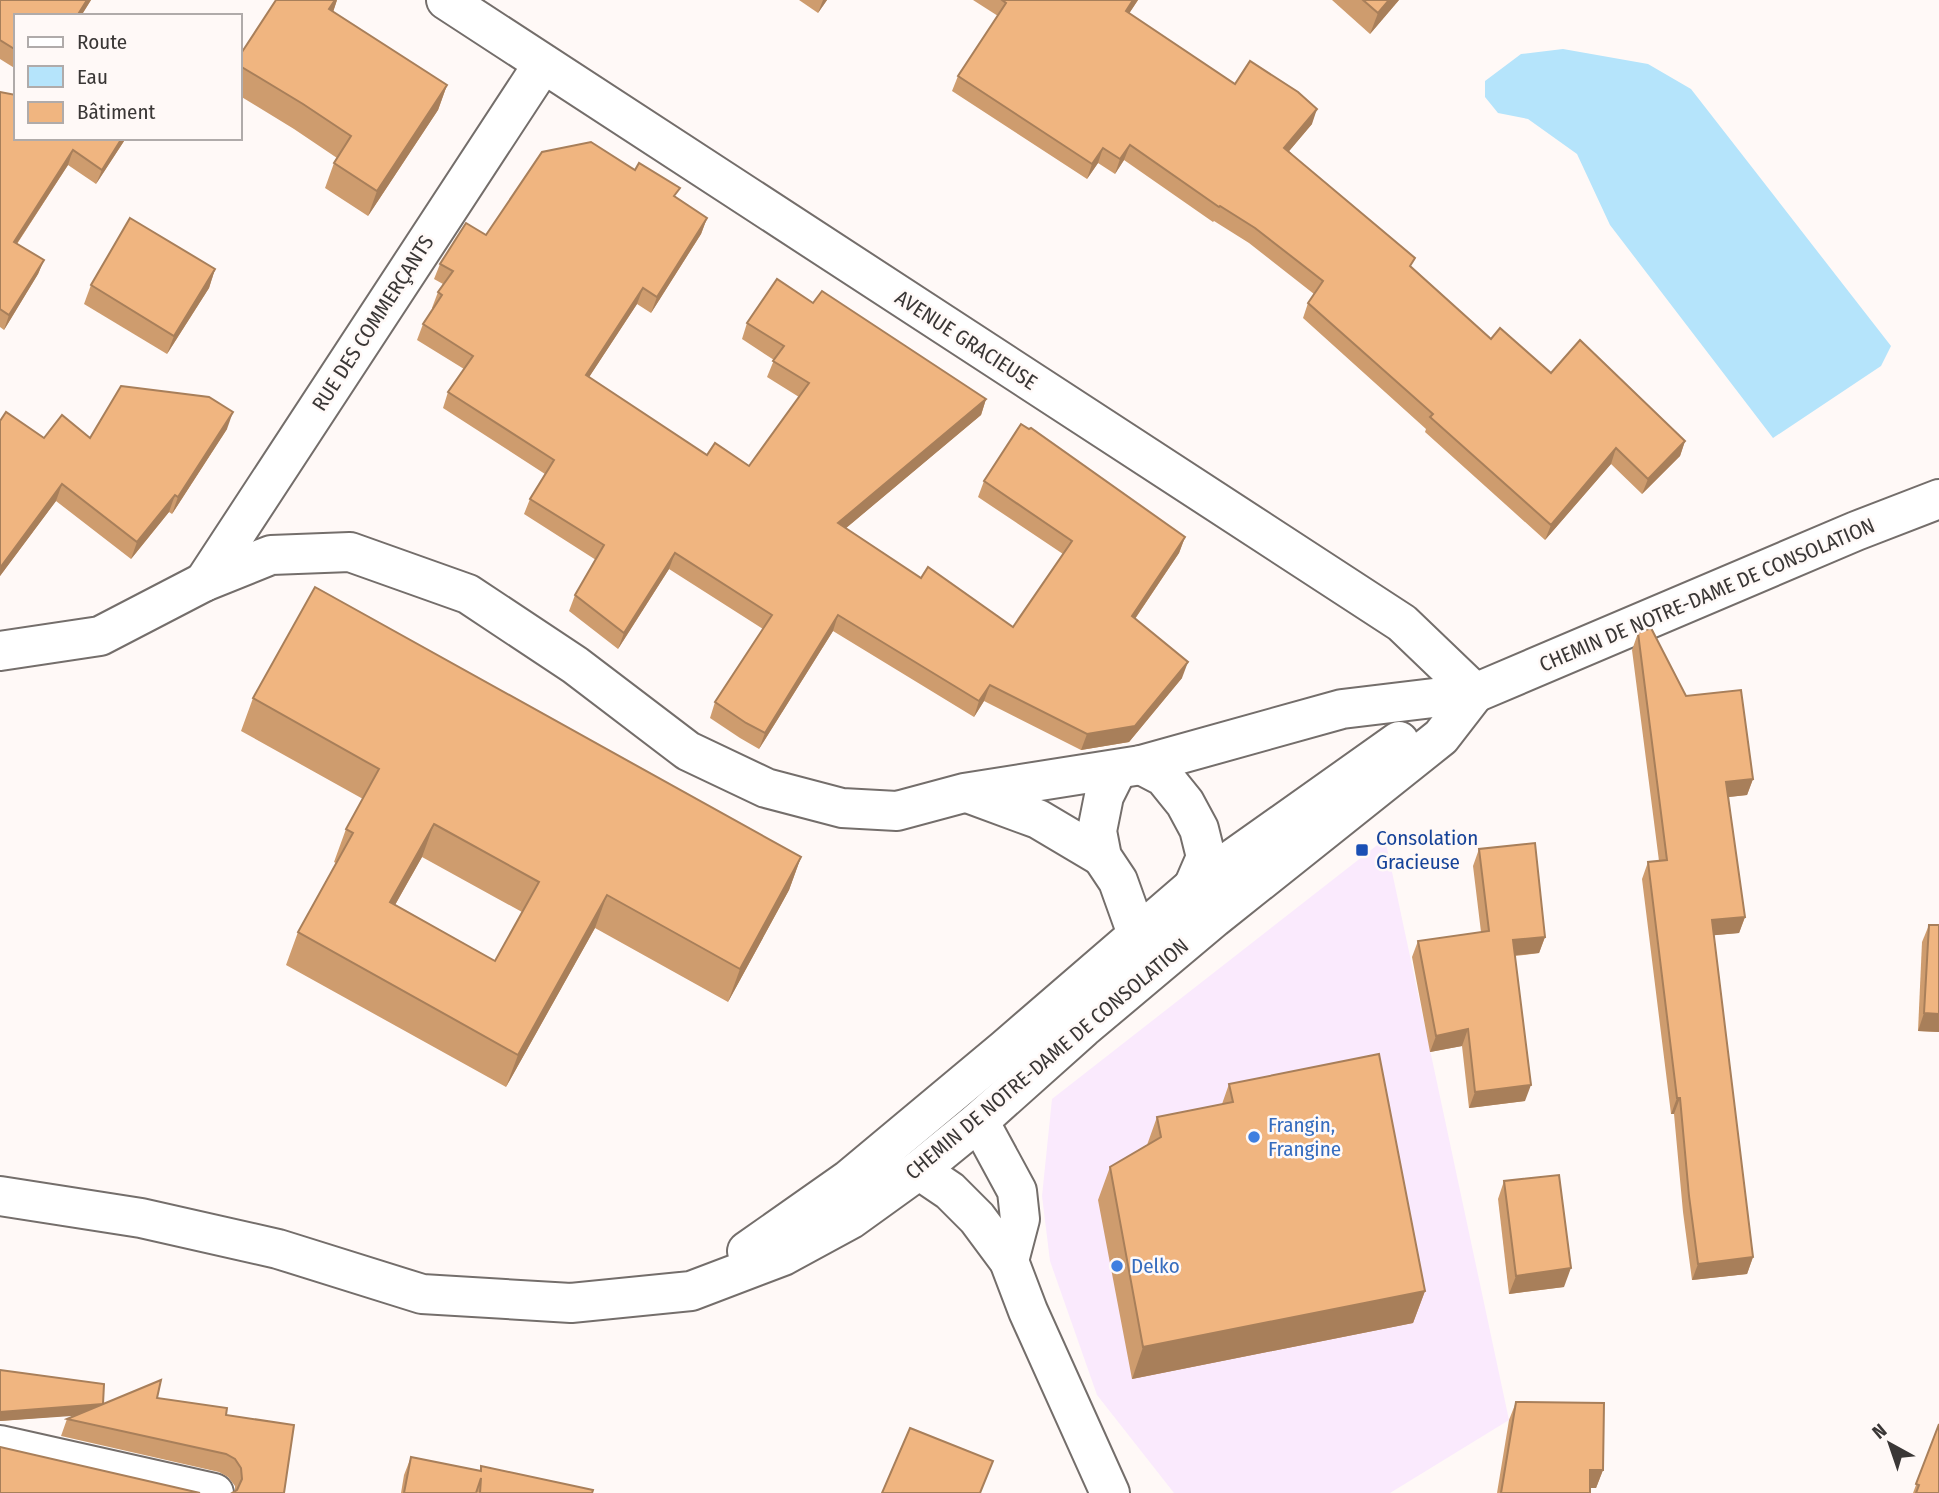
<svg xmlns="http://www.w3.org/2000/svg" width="1939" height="1493" font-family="'Fira Sans Condensed',sans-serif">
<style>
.commercial{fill:#faeafd}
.water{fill:#b5e4fb}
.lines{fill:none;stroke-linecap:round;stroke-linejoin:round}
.minor-casing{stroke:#746e6b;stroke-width:42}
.minor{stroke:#fff;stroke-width:38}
.wall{fill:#ce9c6e;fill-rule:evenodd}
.shaded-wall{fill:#a87f5a}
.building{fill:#f0b580;stroke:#a87f5a;stroke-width:2;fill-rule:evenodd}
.transit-dot{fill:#1a4fb4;stroke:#fff9f7;stroke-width:2.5}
.shop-dot{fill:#3f7fe0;stroke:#fff9f7;stroke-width:2.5}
.labels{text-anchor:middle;stroke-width:5;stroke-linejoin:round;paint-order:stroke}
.street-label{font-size:21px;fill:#3a3736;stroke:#fff9f7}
.transit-label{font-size:21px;fill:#164399;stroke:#fff9f7;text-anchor:start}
.shop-label{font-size:21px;fill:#366cbe;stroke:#fff9f7;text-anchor:start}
</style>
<rect width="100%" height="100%" fill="#fff9f7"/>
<polygon class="commercial" points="1385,839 1509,1420 1390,1493 1174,1493 1097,1395 1050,1261 1042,1196 1052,1099"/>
<polygon class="water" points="1563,49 1648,64 1691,89 1891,346 1881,366 1773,438 1610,225 1577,154 1528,119 1498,113 1485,97 1485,81 1521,54"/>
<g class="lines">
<g class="minor-casing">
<g id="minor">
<polyline points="446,0 1402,623 1475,693"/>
<polyline points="204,582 543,64"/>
<polyline points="0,651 100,636 204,582 271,555 350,552 468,594 575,665 688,751 766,788 842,808 897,811 964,793 1141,765 1342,709 1475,693"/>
<polyline points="1453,707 1475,693 1856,531 1939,499"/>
<polyline points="1141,765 1164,777 1185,803 1199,829 1206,857 1193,887 1197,893"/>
<polyline points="1117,770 1104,796 1097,831 1102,857 1118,881 1137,934"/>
<polyline points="970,794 1038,819 1102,857"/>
<polyline points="979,1121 1017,1191 1020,1219 1009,1261"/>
<polyline points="919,1170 950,1191 977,1218 1009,1261 1028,1311 1110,1493"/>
<polyline points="0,1196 141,1218 278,1249 422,1294 571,1303 691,1291 783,1256 851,1219 919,1170 979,1121 1083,1028 1214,918 1441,737 1475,693"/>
<polyline points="747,1251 848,1180 1005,1049 1193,887 1399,741"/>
<polyline points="0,1445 214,1493"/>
</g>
</g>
<use href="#minor" class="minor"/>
</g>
<g class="wall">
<polygon points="0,0 91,0 81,16 16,16 16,69 0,59"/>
<polygon points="337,0 333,12 447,85 438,110 368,216 325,188 334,163 337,158 294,129 240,96 240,55"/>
<polygon points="799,0 827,0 818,13"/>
<polygon points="973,0 1138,0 1129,13 1235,84 1312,124 1289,151 1412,268 1491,339 1551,373 1685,441 1680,456 1642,494 1611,464 1545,540 1425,432 1426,429 1303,318 1308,303 1314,294 1249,243 1214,221 1213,222 1124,160 1115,174 1098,163 1087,179 952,91 958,76 998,16"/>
<polygon points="1332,0 1399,0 1370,34"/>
<polygon points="0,92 126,138 96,184 68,165 17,244 44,260 38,274 4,330 0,327"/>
<polygon points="676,198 707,218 701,234 651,313 637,304 589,377 707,455 749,466 799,397 767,377 774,360 742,339 747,323 813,303 986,399 981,415 846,528 921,578 1013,627 1063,554 978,497 984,481 1185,537 1179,553 1135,619 1182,678 1129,742 1081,750 984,701 974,717 833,631 759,749 740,738 710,718 715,702 763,629 669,569 618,649 569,611 575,595 596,560 524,514 530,499 545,474 443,408 448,392 464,369 417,340 423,324 433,309 432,308 438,292 443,284 434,279 440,264 486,235"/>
<polygon points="215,269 209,288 167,354 84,304 91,285"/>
<polygon points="0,421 44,438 90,438 227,429 172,514 169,512 131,559 56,501 0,576"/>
<polygon points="1638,633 1686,696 1753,779 1747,795 1728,797 1745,917 1739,933 1714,935 1753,1257 1747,1274 1692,1280 1683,1212 1674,1114 1671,1114 1642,879 1648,862 1659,861 1632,650"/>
<path d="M253,698L801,857L789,890L728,1002L595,928L506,1087L286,965L298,932L336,863L334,862L346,829L363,799L241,731ZM422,857L522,912L495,961L395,905Z"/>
<polygon points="1479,849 1545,937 1539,953 1515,956 1525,1101 1469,1108 1462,1046 1430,1052 1412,957 1418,941 1481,932 1473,866"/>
<polygon points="1929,925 1939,1032 1918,1031 1922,942"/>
<polygon points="1229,1084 1425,1291 1413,1323 1132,1379 1098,1200 1110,1167 1147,1145 1157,1117 1222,1104"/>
<polygon points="1504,1181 1564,1287 1509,1294 1498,1199"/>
<polygon points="0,1370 103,1404 157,1398 226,1415 284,1493 235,1491 235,1486 228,1477 219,1472 61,1436 67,1419 75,1415 0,1421"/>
<polygon points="1516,1402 1603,1470 1596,1488 1590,1488 1590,1493 1497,1493 1509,1420"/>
<polygon points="1939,1424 1939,1493 1913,1493"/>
<polygon points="411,1457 480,1471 481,1466 592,1493 401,1493 404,1475"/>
</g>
<g class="shaded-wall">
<polygon points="87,0 91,0 81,16 77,16"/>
<polygon points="335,0 337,0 331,18 329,9"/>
<polygon points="823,0 827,0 818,13"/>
<polygon points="1133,0 1138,0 1121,26 1126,11"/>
<polygon points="1389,0 1399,0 1370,34 1378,13"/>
<polygon points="447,85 438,110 368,216 377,191"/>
<polygon points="1317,109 1312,124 1279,163 1284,148"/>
<polygon points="122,138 126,138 96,184 102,170"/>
<polygon points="1130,145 1124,160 1115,174 1120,159"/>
<polygon points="1103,148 1098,163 1087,179 1092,164"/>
<polygon points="73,150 68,165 8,257 14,242"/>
<polygon points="707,218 701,234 651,313 657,297"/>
<polygon points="44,260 38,274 4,330 9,315"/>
<polygon points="215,269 209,288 167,354 174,336"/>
<polygon points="643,288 637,304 580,391 586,375"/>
<polygon points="986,399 981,415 833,539 838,523"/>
<polygon points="233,412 227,429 172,514 178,497"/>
<polygon points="1685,441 1680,456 1642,494 1648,479"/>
<polygon points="1616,448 1611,464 1545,540 1551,525"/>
<polygon points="62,484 56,501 0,576 0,568"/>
<polygon points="175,495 169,512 131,559 137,542"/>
<polygon points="1185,537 1179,553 1126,632 1132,616"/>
<polygon points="675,553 669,569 618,649 624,633"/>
<polygon points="838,615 833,631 759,749 765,733"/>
<polygon points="1188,662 1182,678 1129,742 1081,750 1087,734"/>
<polygon points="990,685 984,701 974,717 979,701"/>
<polygon points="1753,779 1747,795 1720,798 1726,782"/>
<polygon points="434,824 422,857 378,935 390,902"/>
<polygon points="801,857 789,890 728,1002 740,969"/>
<polygon points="607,895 595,928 506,1087 518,1055"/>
<polygon points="1745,917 1739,933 1706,936 1712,920"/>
<polygon points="1545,937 1539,953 1507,956 1513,940"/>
<polygon points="1924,1013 1939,1014 1939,1032 1918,1031"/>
<polygon points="1468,1029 1462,1046 1430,1052 1436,1036"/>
<polygon points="1531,1085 1525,1101 1469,1108 1475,1092"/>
<polygon points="1677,1098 1680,1098 1674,1114 1671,1114"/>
<polygon points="1753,1257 1747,1274 1692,1280 1698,1264"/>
<polygon points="1571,1268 1564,1287 1509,1294 1516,1276"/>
<polygon points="1425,1291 1413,1323 1132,1379 1143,1347"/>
<polygon points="103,1404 100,1414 0,1421 0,1412"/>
<polygon points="1590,1470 1603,1470 1596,1488 1584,1488"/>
</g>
<g class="building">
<polygon points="0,0 87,0 77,16 16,16 16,50 0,40"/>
<polygon points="276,0 335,0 329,9 447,85 377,191 334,163 351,136 303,104 240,66 240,55"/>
<polygon points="1002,0 1133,0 1126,11 1235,84 1250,61 1298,92 1317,109 1284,148 1415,258 1410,266 1491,339 1500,328 1551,373 1580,340 1685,441 1648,479 1616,448 1551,525 1430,417 1433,414 1308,303 1323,281 1255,228 1220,206 1219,207 1130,145 1120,159 1103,148 1092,164 958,76 1006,3"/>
<polygon points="1363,0 1389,0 1378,13"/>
<polygon points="0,92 16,95 16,138 122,138 102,170 73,150 14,242 44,260 9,315 0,309"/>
<polygon points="591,142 635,170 639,163 680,188 674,196 707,218 657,297 643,288 586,375 707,455 715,443 749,466 809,383 773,361 784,346 747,323 777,279 813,303 822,291 986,399 838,523 921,578 928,567 1013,627 1072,541 984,481 1021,424 1029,429 1031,428 1185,537 1132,616 1188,662 1135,726 1087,734 990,685 979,701 838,615 765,733 746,723 715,702 772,615 675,553 624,633 575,595 604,545 530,499 554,460 448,392 473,356 423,324 442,295 438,292 453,271 440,264 466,223 486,235 542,152"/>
<polygon points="130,218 215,269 174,336 91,285"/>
<polygon points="121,386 209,397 233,412 178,497 175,495 137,542 62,484 0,568 0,421 6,412 44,438 62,415 90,438"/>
<path d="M315,587L801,857L740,969L607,895L518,1055L298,932L353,833L346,829L379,769L253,698ZM434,824L539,882L495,961L390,902Z"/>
<polygon points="1651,628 1686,696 1741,690 1753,779 1726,782 1745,917 1712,920 1753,1257 1698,1264 1689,1196 1680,1098 1677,1098 1648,862 1667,860 1638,633"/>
<polygon points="1535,843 1545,937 1513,940 1531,1085 1475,1092 1468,1029 1436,1036 1418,941 1489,931 1479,849"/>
<polygon points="1929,925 1939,925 1939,1014 1924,1013"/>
<polygon points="1379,1054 1425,1291 1143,1347 1110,1167 1161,1137 1157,1117 1233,1102 1229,1084"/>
<polygon points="1559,1175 1571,1268 1516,1276 1504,1181"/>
<polygon points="0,1370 104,1384 103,1404 0,1412"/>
<polygon points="161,1380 157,1398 227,1408 226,1415 294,1425 284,1493 232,1493 237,1490 242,1479 241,1468 235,1459 226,1454 67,1419"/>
<polygon points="1516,1402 1604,1403 1603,1470 1590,1470 1590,1493 1501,1493 1502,1487"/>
<polygon points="1939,1424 1939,1493 1916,1493 1919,1485 1916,1484"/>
<polygon points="910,1428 993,1461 980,1493 882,1493"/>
<polygon points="0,1447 200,1493 0,1493"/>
<polygon points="411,1457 481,1471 481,1466 593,1490 592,1493 480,1493 481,1478 476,1493 404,1493"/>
</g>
<rect class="transit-dot" x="1355" y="843" width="14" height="14" rx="3.5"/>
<g class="shop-dot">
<circle cx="1254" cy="1137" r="7"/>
<circle cx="1117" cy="1266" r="7"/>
</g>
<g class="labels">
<g class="street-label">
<text transform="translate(373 323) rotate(-57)" y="7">RUE DES COMMERÇANTS</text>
<text transform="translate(966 340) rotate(33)" y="7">AVENUE GRACIEUSE</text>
<text transform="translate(1707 595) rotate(-23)" y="7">CHEMIN DE NOTRE-DAME DE CONSOLATION</text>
<text transform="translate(1047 1059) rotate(-40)" y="7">CHEMIN DE NOTRE-DAME DE CONSOLATION</text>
</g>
<g class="transit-label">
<text x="1376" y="845">Consolation<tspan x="1376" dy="24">Gracieuse</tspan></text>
</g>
<g class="shop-label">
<text x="1268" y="1132">Frangin,<tspan x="1268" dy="24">Frangine</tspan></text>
<text x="1131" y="1273">Delko</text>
</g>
</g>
<rect x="14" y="14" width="228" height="126" fill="#fff9f7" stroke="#b0abaa" stroke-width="2"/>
<rect x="28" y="37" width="35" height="10" fill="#ffffff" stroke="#b0abaa" stroke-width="2"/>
<text x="77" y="49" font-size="21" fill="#3a3736">Route</text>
<rect x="28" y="66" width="35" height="21" fill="#b5e4fb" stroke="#b0abaa" stroke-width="2"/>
<text x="77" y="84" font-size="21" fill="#3a3736">Eau</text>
<rect x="28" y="102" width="35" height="21" fill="#f0b580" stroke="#b0abaa" stroke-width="2"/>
<text x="77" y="119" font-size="21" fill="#3a3736">Bâtiment</text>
<g transform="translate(1890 1444) rotate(320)" stroke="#fff9f7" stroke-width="5" paint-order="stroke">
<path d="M0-5L12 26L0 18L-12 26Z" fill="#3a3736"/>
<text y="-10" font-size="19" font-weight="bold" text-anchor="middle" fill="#3a3736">N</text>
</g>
</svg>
